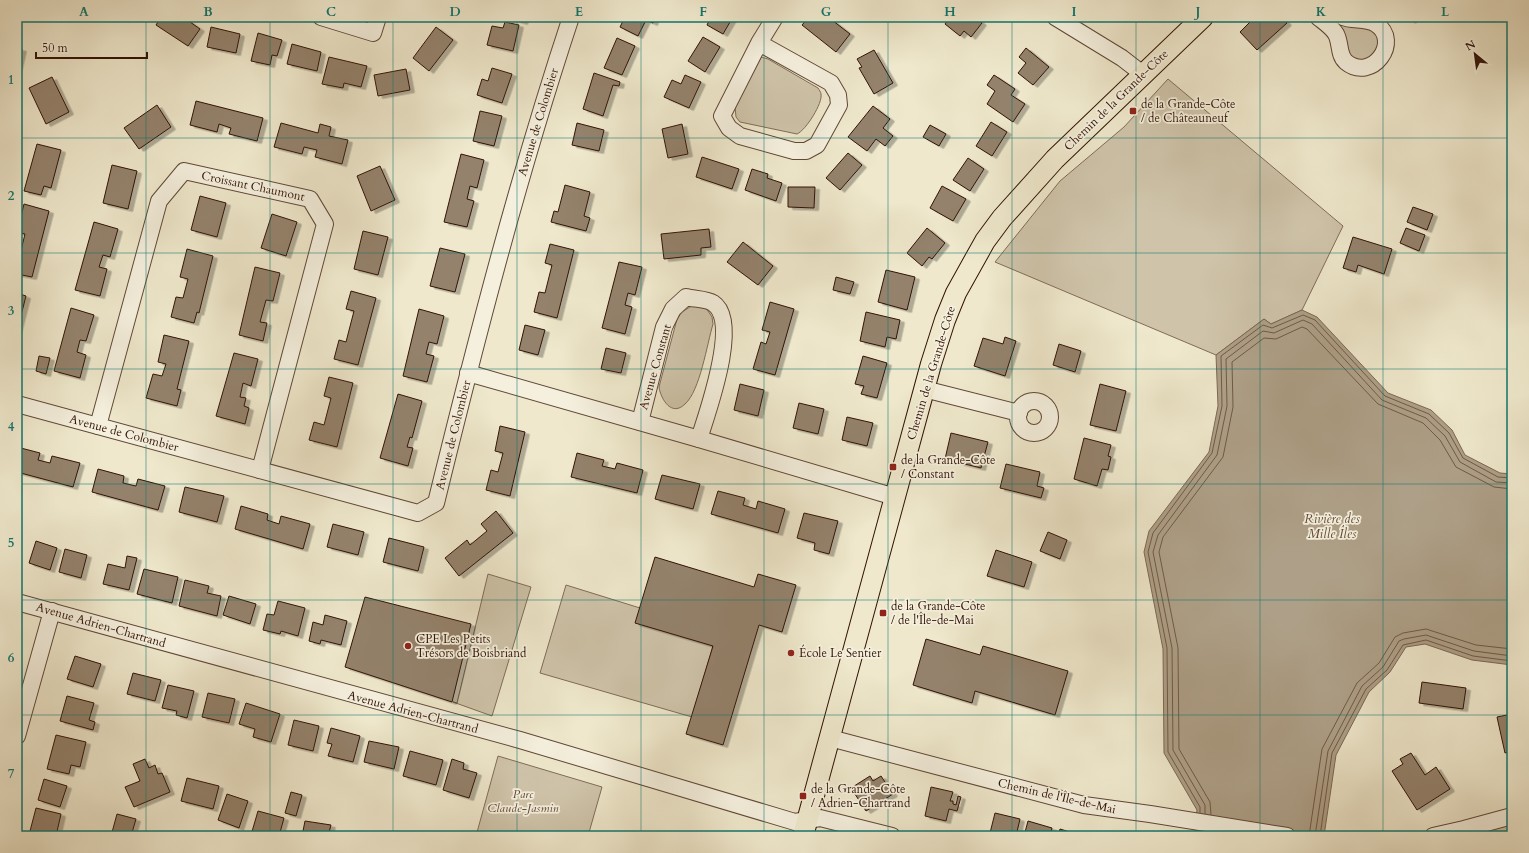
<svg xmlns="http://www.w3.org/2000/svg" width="1529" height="853" font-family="Cardo,serif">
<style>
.green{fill:#cfc4aa;stroke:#806c58}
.water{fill:#aea088;stroke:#7c6854}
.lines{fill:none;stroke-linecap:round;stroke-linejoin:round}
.shore{stroke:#705a46;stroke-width:1}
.building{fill:#94826c;stroke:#311305;filter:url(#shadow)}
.minor-casing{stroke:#604837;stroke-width:18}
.major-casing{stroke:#311305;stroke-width:22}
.minor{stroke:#f5f0de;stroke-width:16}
.major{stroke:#efe8cc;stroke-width:20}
.grid{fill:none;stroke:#0f766e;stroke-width:1;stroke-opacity:0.55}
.poi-dot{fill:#8f2418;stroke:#f5f0de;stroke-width:1.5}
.labels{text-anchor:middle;stroke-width:3.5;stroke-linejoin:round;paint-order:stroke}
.street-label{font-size:12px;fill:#311305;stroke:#f5f0de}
.poi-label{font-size:12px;fill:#311305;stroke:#f5f0de;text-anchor:start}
.park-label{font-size:12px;font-style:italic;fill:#604837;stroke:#f5f0de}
.water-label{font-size:13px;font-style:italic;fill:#634b39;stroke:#f5f0de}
.neatline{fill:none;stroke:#0f766e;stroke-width:1.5}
.grid-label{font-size:13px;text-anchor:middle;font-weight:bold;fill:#0f766e}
</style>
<defs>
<filter id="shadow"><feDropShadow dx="4.5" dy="2.5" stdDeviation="0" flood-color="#0004"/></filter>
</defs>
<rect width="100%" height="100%" fill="#efe8cc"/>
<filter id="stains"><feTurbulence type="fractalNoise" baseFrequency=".005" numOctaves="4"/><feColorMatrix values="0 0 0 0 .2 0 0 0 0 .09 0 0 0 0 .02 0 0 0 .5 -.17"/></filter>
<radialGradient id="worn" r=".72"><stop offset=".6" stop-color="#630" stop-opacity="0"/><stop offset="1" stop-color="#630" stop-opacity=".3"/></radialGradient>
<g class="green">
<polygon points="1329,17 1337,21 1369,28 1378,34 1379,49 1364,61 1352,59"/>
<path d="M761,57L768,59L818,88C819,90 821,92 821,94C823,103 806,130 797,134L740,122L736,117L735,107Z"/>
<polygon points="1168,79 1343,226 1302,310 1271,324 1264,319 1216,355 995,262 1060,181 1124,127"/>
<path d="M693,305L706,308L712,317L713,324C707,344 700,391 685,404C672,417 661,400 659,387L677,319L682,312Z"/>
<polygon points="488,574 531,587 492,716 453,702 457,703"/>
<polygon points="566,585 640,608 713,646 692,717 540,673"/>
<polygon points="498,756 602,787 588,836 476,836"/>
<polygon points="1512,823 1512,836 1477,836 1476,833"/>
</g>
<polygon class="water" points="1302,310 1317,317 1388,393 1431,410 1452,430 1465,455 1500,473 1512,474 1512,665 1472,660 1425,644 1406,647 1390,672 1369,692 1336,755 1324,836 1194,836 1197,810 1164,753 1163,649 1144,552 1149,531 1209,452 1218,406 1216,355 1264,319 1271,324"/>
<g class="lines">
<g class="shore">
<polyline points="1200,813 1200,807 1168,752 1167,648 1148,552 1153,533 1212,453 1222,406 1221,356 1263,325 1272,328 1303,315 1315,320 1385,396 1429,414 1449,433 1463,458 1498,477 1512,478"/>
<polyline points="1205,814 1205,805 1173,750 1172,648 1153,552 1158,535 1217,455 1227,406 1226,359 1263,331 1274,333 1303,320 1312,324 1382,400 1426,418 1445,436 1460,462 1496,482 1512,483"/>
<polyline points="1211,815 1210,802 1179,749 1178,648 1159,552 1163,537 1223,457 1233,407 1232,362 1264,338 1276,339 1302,327 1307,329 1378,404 1423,423 1440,440 1456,467 1494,487 1512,489"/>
<polyline points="1309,836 1322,749 1357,683 1379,663 1395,637 1403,633 1426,629 1476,645 1512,649"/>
<polyline points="1315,836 1328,751 1362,686 1383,667 1399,641 1404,639 1426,635 1474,651 1512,656"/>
<polyline points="1320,836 1332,753 1366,689 1387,670 1403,645 1426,640 1473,656 1512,661"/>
</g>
</g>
<g class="building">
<polygon points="161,17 183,17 200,29 188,46 156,25"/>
<polygon points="507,17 525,17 523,22"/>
<polygon points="625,17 655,17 653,23 646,20 638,36 620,27"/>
<polygon points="711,17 733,17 723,34 707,25"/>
<polygon points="809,17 828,17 850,34 836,52 802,25"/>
<polygon points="950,17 975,17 982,23 971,37 964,31 960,36 945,24"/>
<polygon points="1255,17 1282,17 1287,23 1257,50 1240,32"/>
<polygon points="1407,17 1415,17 1411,21"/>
<polygon points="505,22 519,25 513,51 487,45 492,26 503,28"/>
<polygon points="211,27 240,34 236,53 207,47"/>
<polygon points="436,27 453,40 429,71 413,58"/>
<polygon points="258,33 282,40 277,56 272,55 270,65 251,61"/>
<polygon points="703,37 720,47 705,72 688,61"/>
<polygon points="617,38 635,46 622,75 604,68"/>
<polygon points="292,44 321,52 317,71 287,64"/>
<polygon points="17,48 22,49 17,70"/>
<polygon points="1026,48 1049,67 1033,85 1018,73 1026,63 1019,57"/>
<polygon points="874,50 893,83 874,94 859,68 862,67 857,59"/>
<polygon points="329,57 367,66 361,87 344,83 343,88 322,84"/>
<polygon points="492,68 512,74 502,103 477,95 482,79 488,81"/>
<polygon points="406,69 410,90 378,96 374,75"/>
<polygon points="594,73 620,82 619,86 613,85 603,116 583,109"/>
<polygon points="685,75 701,82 689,108 664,97 672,80 681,84"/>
<polygon points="994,75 1015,89 1011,95 1025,104 1013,122 987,104 995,91 987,85"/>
<polygon points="52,77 69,112 46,124 29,88"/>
<polygon points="196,101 263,118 257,141 229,134 231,128 219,124 217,132 190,125"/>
<polygon points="157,105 171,127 139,149 124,128"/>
<polygon points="873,106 890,119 883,128 893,136 885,146 876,139 867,151 848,137"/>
<polygon points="480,111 502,116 494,146 473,141"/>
<polygon points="991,122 1007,132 992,156 976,146"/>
<polygon points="281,123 318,133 320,124 331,127 329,136 348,140 342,164 315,157 317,150 304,147 302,154 274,147"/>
<polygon points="577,123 604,130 599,151 572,145"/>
<polygon points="682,124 688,154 668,158 662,129"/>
<polygon points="930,125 946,134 939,146 923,137"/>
<polygon points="37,144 61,150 51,188 44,186 41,195 24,191"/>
<polygon points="848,153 862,165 840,190 826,178"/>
<polygon points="461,154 484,160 477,188 470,186 467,199 474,201 467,227 444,222"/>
<polygon points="702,157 739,169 732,189 696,177"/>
<polygon points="968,158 984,169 970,191 953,180"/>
<polygon points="112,165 137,171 128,209 103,203"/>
<polygon points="380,166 395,200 371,211 357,176"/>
<polygon points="752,169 768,174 767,178 782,183 776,201 745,190"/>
<polygon points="565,185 590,192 584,216 590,218 586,231 551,222 554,211 558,212"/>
<polygon points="942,186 966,199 953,221 930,208"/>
<polygon points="788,187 815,187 814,208 788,207"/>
<polygon points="200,196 226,203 217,237 191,230"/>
<polygon points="24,204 49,211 32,277 17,274 17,254 20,254 25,234 17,232"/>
<polygon points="1413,207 1433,214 1427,230 1407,222"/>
<polygon points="272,214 297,222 286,256 261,248"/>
<polygon points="94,222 118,229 110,257 103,255 99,267 107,269 100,296 75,290"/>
<polygon points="927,228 945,243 932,259 929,257 922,266 907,253"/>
<polygon points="1406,228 1425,235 1419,251 1400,243"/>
<polygon points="709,229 711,247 701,248 701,255 664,259 661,234"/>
<polygon points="363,231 388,237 378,275 354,269"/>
<polygon points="1353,237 1392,249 1384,274 1358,265 1356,272 1343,268"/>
<polygon points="743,242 773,266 758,285 727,262"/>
<polygon points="550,244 574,250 557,318 534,312 539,292 545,293 552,265 545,263"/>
<polygon points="440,248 465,254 455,292 430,286"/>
<polygon points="187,249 213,256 199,313 197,312 194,323 171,317 176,297 183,298 188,279 180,277"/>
<polygon points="619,262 642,267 635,295 628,293 625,305 632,307 625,334 602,328"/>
<polygon points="255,267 280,273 273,301 266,300 260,322 267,323 263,341 239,335"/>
<polygon points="886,270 915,277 907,310 878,302"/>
<polygon points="836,277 854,282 850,294 833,290"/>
<polygon points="351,291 376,298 358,365 334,359 339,340 346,342 354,311 346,309"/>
<polygon points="17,293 26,296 17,331"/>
<polygon points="770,302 794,309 775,375 753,369 761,342 766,344 770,332 762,330"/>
<polygon points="71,308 94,315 86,341 80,340 77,352 86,355 80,378 54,371"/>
<polygon points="419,309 444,316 437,344 429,342 426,354 434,356 427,382 403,376"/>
<polygon points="866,312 900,320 896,339 887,337 885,347 860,341"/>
<polygon points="525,325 545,330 538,355 519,350"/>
<polygon points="164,335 189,341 177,389 181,390 177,406 146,398 153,374 162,376 166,364 158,362"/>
<polygon points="1005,337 1016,341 1005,376 974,366 983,338 1003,344"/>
<polygon points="1059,344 1081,351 1075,372 1053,365"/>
<polygon points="606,348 626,353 621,373 601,369"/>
<polygon points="234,353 258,359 251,386 243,383 240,397 246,398 244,406 249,408 245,424 216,416"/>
<polygon points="39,356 50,358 46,374 36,371"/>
<polygon points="863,356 887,363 877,398 861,394 864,386 855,384"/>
<polygon points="329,377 353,383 337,447 309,440 314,422 324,425 331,398 324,396"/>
<polygon points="740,384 764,390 758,416 734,410"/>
<polygon points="1100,384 1126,391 1116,431 1090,425"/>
<polygon points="398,394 422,401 412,438 410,437 407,447 413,448 408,466 380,458"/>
<polygon points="799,403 824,409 818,434 793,428"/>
<polygon points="847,417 873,423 867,446 842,440"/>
<polygon points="500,426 525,432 510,496 486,490 491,470 498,472 503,453 495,451"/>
<polygon points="951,433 988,442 981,468 945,459"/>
<polygon points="1084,438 1111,445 1108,456 1111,457 1108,470 1102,469 1097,486 1074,479"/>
<polygon points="17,447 40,453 38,460 50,463 52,456 80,463 73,487 17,472"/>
<polygon points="577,453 604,460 602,466 615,469 617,463 643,470 637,493 571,477"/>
<polygon points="1006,464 1040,472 1037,486 1044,488 1041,498 1000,488"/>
<polygon points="98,469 124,476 123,483 136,486 138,479 165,486 158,510 92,492"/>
<polygon points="662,475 700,484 693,509 655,499"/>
<polygon points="185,487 224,496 217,522 179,512"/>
<polygon points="718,491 745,498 743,505 756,509 758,501 785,509 778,533 711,514"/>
<polygon points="241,506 268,514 267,520 279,524 281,516 310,524 303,549 235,529"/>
<polygon points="496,511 513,533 459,576 445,558 467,540 470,545 487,531 481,524"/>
<polygon points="804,513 838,521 829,554 814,550 815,543 797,538"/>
<polygon points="333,524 364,532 358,555 327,547"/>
<polygon points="1048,532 1067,540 1060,559 1040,551"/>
<polygon points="389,538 424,547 418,571 383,562"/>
<polygon points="36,541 57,548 50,570 29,563"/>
<polygon points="65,549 87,555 81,578 59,572"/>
<polygon points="996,550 1032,562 1024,587 987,576"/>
<polygon points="127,556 137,558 129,590 103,584 108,564 125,568"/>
<polygon points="655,557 754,587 758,574 796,585 782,632 759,625 723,745 686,734 713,646 635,623"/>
<polygon points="144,569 178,577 172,603 137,594"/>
<polygon points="185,580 209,586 207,593 221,596 217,616 179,606"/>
<polygon points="229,596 256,604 250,624 223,615"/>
<polygon points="365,597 471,624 452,702 345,667"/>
<polygon points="278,601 305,608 298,636 281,631 280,634 263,630 267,614 274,615"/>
<polygon points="325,615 347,621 341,645 321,640 320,644 309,641 313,622 323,625"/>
<polygon points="926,639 980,655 983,646 1068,671 1055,715 975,691 972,703 913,685"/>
<polygon points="75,656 101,664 93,687 67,679"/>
<polygon points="133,673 161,680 155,701 127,694"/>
<polygon points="1422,682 1466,688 1463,709 1419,703"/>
<polygon points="168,685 194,691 187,718 176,715 177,711 162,708"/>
<polygon points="208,693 235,699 229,723 202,717"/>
<polygon points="67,696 94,703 89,720 95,722 93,730 60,721"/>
<polygon points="246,703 280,714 271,742 253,737 255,729 239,724"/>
<polygon points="1512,714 1512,751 1505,753 1497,717"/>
<polygon points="294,720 319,726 313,751 288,745"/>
<polygon points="331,728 360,736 353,762 328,756 332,744 327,743"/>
<polygon points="56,735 86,742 80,767 71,765 69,774 47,769"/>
<polygon points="369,741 399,747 394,769 364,762"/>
<polygon points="410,751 443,760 436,785 403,776"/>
<polygon points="1411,753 1425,775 1436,767 1450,789 1417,810 1392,771 1403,764 1400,759"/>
<polygon points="145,759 149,768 155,765 158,774 162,773 170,792 134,807 125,787 140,781 133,764"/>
<polygon points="452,759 464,763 463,769 477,773 469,798 443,790"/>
<polygon points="870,776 873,781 881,776 893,794 866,811 851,788"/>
<polygon points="187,778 219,786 213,809 181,801"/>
<polygon points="44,779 67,786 60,807 38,800"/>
<polygon points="931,787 953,792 950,801 953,801 953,804 956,805 958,796 961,797 957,811 949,809 946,821 925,816"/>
<polygon points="291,792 302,795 296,816 285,813"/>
<polygon points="227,794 248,801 239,828 218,820"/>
<polygon points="36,808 61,814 56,836 29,835"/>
<polygon points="258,811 284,818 279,836 251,835"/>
<polygon points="995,813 1020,819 1016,836 1002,836 990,833"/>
<polygon points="117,814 136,819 131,836 111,836"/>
<polygon points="305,821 331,825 328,836 302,836"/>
<polygon points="1028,821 1052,828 1050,836 1024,836"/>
<polygon points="1060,829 1083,836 1058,836"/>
</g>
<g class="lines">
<g class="minor-casing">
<g id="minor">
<polyline points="321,17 373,33 378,17"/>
<polyline points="1055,17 1122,58 1144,75"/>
<path d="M1318,17C1324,22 1332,27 1336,34C1341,43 1338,55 1346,62C1372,83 1402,41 1376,24C1367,18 1353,21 1343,17"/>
<polyline points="759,43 831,83 838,95 839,105 817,145 806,151 794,151 740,136 729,128 722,116 759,43 775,17"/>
<polyline points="468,373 699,439 895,497"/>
<polyline points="924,389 1019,413"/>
<circle cx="1034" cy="417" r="16"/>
<path d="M17,404L418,513L436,503C476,340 518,177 571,17"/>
<path d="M640,422L664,327L673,309L686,297C693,299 707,299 713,303C741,321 707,413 699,439"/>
<polyline points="98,426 159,201 184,171 310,199 325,224 260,470"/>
<polyline points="17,602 520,740 795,822 820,818 892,836"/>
<polyline points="17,736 52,611"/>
<polyline points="830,738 1084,805 1150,814 1287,836"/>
<polyline points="1433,836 1464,829 1512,816"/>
</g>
</g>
<g class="major-casing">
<polyline id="major" points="803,836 931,364 945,320 956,293 985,241 1002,218 1055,159 1203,17"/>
</g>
<use href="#minor" class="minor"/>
<use href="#major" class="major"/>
</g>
<path class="grid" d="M146,17V836M270,17V836M393,17V836M517,17V836M641,17V836M764,17V836M888,17V836M1012,17V836M1136,17V836M1260,17V836M1383,17V836M17,138H1512M17,253H1512M17,369H1512M17,484H1512M17,600H1512M17,715H1512"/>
<g class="poi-dot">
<rect x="1129" y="107" width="8" height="8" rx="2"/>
<rect x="889" y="463" width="8" height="8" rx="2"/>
<rect x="879" y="609" width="8" height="8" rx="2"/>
<circle cx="408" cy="646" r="4"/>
<circle cx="791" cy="653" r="4"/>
<rect x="799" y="792" width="8" height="8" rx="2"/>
</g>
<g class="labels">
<g class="street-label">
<text transform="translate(1116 100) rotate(-44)" y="4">Chemin de la Grande-Côte</text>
<text transform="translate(538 122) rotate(-73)" y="4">Avenue de Colombier</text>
<text transform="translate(253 186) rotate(12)" y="4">Croissant Chaumont</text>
<text transform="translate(655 367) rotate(-74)" y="4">Avenue Constant</text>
<text transform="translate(931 373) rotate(-73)" y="4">Chemin de la Grande-Côte</text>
<text transform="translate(124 433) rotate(15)" y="4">Avenue de Colombier</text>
<text transform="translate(453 435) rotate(-76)" y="4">Avenue de Colombier</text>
<text transform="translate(101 625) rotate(16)" y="4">Avenue Adrien-Chartrand</text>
<text transform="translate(413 712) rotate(15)" y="4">Avenue Adrien-Chartrand</text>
<text transform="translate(1057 796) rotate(13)" y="4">Chemin de l'Île-de-Mai</text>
</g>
<g class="poi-label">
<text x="1141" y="108">de la Grande-Côte<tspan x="1141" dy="14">/ de Châteauneuf</tspan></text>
<text x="901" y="464">de la Grande-Côte<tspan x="901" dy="14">/ Constant</tspan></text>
<text x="891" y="610">de la Grande-Côte<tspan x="891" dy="14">/ de l'Île-de-Mai</tspan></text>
<text x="416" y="643">CPE Les Petits<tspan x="416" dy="14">Trésors de Boisbriand</tspan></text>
<text x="799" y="657">École Le Sentier</text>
<text x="811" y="793">de la Grande-Côte<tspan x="811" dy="14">/ Adrien-Chartrand</tspan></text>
</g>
<g class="park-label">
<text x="523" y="798">Parc<tspan x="523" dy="14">Claude-Jasmin</tspan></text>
</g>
<g class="water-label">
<text x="1332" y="523">Rivière des<tspan x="1332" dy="15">Mille Îles</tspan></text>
</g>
</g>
<rect width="1529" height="853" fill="none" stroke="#efe8cc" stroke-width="44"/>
<g transform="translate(1475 54) rotate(331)" stroke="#f5f0de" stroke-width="3" paint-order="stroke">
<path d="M0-3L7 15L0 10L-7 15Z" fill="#311305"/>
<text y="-6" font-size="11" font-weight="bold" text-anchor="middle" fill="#311305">N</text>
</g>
<path d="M36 52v6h111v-6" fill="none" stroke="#311305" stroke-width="2"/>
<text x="42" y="52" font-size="12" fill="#311305" stroke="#f5f0de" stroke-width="3" paint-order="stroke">50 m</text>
<rect x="22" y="22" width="1485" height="809" class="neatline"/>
<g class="grid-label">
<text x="84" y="16">A</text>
<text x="208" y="16">B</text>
<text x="331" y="16">C</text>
<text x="455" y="16">D</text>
<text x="579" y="16">E</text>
<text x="703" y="16">F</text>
<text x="826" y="16">G</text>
<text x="950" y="16">H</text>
<text x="1074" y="16">I</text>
<text x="1198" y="16">J</text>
<text x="1321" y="16">K</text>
<text x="1445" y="16">L</text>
<text x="11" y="84">1</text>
<text x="11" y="200">2</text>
<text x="11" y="315">3</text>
<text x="11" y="431">4</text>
<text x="11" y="547">5</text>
<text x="11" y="662">6</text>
<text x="11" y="778">7</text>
</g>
<rect width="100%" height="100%" filter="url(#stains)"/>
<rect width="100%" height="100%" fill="url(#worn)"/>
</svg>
